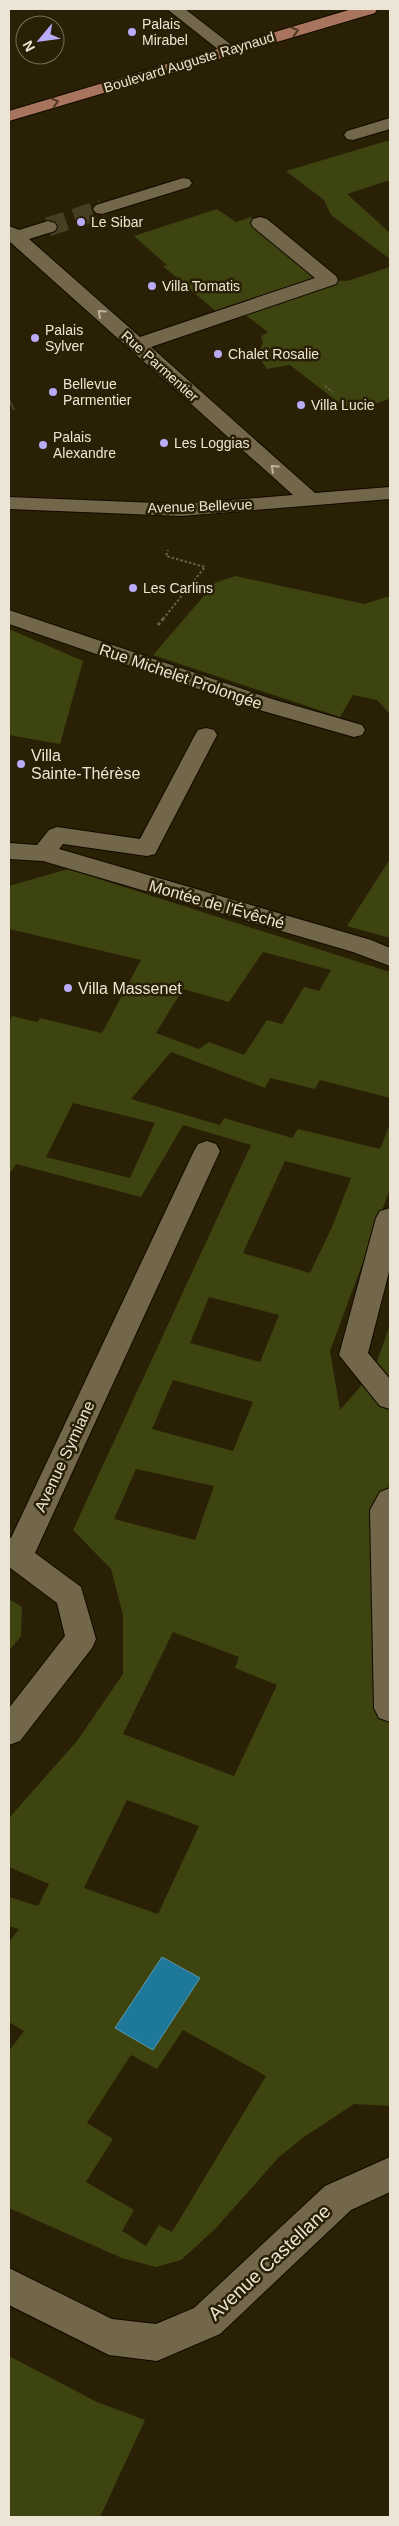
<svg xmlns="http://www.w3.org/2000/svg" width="399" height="2526" font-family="Arial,sans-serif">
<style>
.green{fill:#3d4410;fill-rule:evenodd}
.water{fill:#1e7899;stroke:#5c99ab}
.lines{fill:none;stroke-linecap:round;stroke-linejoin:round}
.minor-tunnel{stroke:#473e24;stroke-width:19;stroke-dasharray:19 9;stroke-linecap:butt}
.minor-casing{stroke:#120900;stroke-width:2}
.major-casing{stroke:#120900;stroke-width:2}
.path-far1{stroke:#6a614a;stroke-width:2;stroke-dasharray:2.5 2;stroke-linecap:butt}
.path{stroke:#6a614a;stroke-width:3;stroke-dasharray:3 2.5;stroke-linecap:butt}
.minor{fill:#73674b;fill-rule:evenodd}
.major{fill:#a8745e;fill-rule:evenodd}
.oneway{stroke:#503920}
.oneway2{stroke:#bcb39e}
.poi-dot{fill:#b9abf7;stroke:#2a2005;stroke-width:2}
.labels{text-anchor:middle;stroke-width:5;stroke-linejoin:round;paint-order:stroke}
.far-poi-label{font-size:14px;fill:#ece5d5;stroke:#2a2005;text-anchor:start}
.far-street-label{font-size:14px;fill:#ece5d5;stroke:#2a2005}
.street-label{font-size:16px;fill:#ece5d5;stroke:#2a2005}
.poi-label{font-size:16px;fill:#ece5d5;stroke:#2a2005;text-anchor:start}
.near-street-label{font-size:19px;fill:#ece5d5;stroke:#2a2005}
</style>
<rect width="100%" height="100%" fill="#2a2005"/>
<g class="green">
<polygon points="390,140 390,180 347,194 390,233 390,259 331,215 324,200 286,171"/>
<polygon points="217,209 236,222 251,217 321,279 219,314 163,266 167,265 134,236"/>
<polygon points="390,267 390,401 389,399 351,412 290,365 267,369 257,355 263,343 261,336 268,332 240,311 329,280 347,281"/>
<polygon points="235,576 364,604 390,596 390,714 377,700 353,695 340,717 153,655 215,583"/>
<polygon points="9,629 83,661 60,744 9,735"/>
<polygon points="390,859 390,938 347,926"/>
<path d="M68,869L390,972V1098L320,1080L315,1089L270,1078L265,1088L171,1052L131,1099L220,1125L224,1118L292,1138L298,1129L380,1149L390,1124V1189L330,1351L340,1410L373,1372L390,1325V2106L354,2104L304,2137L279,2157L215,2229L181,2260L156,2267L122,2258L9,2208V2051L24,2031L9,2022V1942L19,1929L9,1926V1897L38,1906L49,1884L9,1867V1818L77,1741L123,1674V1615L111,1569L73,1530L251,1145L183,1125L141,1197L16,1164L9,1175V1022L12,1016L37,1022L40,1018L102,1033L141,960L9,929V886ZM263,952L331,970L319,991L304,987L282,1024L267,1020L244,1055L209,1042L199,1049L156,1033L183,989L229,1002ZM73,1103L155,1123L130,1178L46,1157ZM285,1161L351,1178L332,1227L310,1273L243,1253ZM209,1297L279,1315L260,1362L190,1343ZM173,1380L253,1402L233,1451L152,1429ZM136,1469L214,1486L195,1540L114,1519ZM173,1632L239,1657L235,1668L277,1685L234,1776L123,1734ZM127,1800L199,1826L158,1914L84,1888ZM183,2030L266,2076L172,2232L159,2225L146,2246L122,2231L134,2210L86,2182L113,2139L87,2123L131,2055L157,2069Z"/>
<polygon points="9,1599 22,1607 21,1636 9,1651"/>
<polygon points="9,2356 97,2402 145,2420 100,2517 9,2517"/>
</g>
<polygon class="water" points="162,1957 200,1978 153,2050 115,2028"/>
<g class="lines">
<g class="minor-tunnel">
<polyline points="48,227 102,209"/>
<polyline points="9,402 11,401"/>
</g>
<g class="minor-casing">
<g id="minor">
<polygon points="167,9 185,9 238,50 236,54 224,54"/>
<polygon points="390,118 390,129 353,140 347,139 344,135 347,131"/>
<polygon points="183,178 189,179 192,183 189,187 102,214 96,213 93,209 96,205"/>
<polygon points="260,217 267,219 336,276 338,280 336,284 151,347 315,493 390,487 390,499 181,516 9,509 9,497 181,504 293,495 9,241 9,226 19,230 48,221 55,223 57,227 55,231 29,239 140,337 315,278 253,227 251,223 253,219"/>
<polygon points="9,610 272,699 362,725 365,730 362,735 354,737 256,709 9,624"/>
<polygon points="206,728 214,730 217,735 155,854 147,856 63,844 59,849 371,940 390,948 390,966 353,952 43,861 9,859 9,843 37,845 49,830 57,827 140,839 195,735 198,730"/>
<polygon points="207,1141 216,1144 220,1151 35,1553 81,1587 96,1639 92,1648 20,1741 9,1745 9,1708 65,1636 57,1603 9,1567 9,1538 11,1538 194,1151 198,1144"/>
<polygon points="390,1208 390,1268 368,1353 390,1379 390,1409 380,1406 339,1355 376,1218 380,1211"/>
<polygon points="390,1488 390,1722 379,1718 374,1708 370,1510 380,1492"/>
<polygon points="390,2157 390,2192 351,2210 220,2334 157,2361 109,2355 9,2305 9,2268 112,2319 156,2324 194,2308 325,2186"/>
</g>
</g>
<g class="major-casing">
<polygon id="major" points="352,9 377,9 375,13 9,121 9,111"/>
</g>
<g class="path-far1">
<polyline points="325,386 333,392"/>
<polyline points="163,619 205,567 166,556 168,550"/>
</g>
<polyline class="path" points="158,625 164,618"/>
<use href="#minor" class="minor"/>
<use href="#major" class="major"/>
</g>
<defs><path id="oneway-chevron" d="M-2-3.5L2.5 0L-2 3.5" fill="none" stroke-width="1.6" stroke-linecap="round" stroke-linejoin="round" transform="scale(1.25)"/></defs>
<g class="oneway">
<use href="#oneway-chevron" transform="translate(295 31) rotate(-17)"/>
<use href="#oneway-chevron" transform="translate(55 102) rotate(-17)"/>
</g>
<g class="oneway2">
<use href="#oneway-chevron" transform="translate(101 313) rotate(-138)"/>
<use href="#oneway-chevron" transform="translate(274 468) rotate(-138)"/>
</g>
<g class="poi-dot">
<circle cx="132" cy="32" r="5"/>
<circle cx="81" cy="222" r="5"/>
<circle cx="152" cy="286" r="5"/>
<circle cx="35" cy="338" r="5"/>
<circle cx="218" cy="354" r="5"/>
<circle cx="53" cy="392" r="5"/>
<circle cx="301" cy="405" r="5"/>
<circle cx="164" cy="443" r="5"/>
<circle cx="43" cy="445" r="5"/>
<circle cx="133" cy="588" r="5"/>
<circle cx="21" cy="764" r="5"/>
<circle cx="68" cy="988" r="5"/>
</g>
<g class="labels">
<g class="far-poi-label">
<text x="142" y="29">Palais<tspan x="142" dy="16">Mirabel</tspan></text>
<text x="91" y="227">Le Sibar</text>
<text x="162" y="291">Villa Tomatis</text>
<text x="45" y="335">Palais<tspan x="45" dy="16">Sylver</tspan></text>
<text x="228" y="359">Chalet Rosalie</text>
<text x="63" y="389">Bellevue<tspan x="63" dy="16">Parmentier</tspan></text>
<text x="311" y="410">Villa Lucie</text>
<text x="53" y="442">Palais<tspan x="53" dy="16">Alexandre</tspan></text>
<text x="174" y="448">Les Loggias</text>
<text x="143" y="593">Les Carlins</text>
</g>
<g class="far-street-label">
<text transform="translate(189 62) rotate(-17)" y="5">Boulevard Auguste Raynaud</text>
<text transform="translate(160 366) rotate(42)" y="5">Rue Parmentier</text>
<text transform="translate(200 506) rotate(-2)" y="5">Avenue Bellevue</text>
</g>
<g class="street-label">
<text transform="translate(181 676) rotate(19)" y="6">Rue Michelet Prolongée</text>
<text transform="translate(217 904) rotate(16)" y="6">Montée de l'Évêché</text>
<text transform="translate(64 1456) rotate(-65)" y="6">Avenue Symiane</text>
</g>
<g class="poi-label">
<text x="31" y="761">Villa<tspan x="31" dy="18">Sainte-Thérèse</tspan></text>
<text x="78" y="994">Villa Massenet</text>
</g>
<g class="near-street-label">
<text transform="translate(269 2262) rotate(-43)" y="7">Avenue Castellane</text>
</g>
</g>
<rect width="399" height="2526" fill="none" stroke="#ece5d5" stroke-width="20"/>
<g transform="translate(40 40) rotate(241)"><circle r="24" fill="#2a2005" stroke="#786f58"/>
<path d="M0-4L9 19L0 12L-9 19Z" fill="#b9abf7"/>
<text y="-8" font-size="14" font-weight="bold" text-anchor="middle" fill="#ece5d5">N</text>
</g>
</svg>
